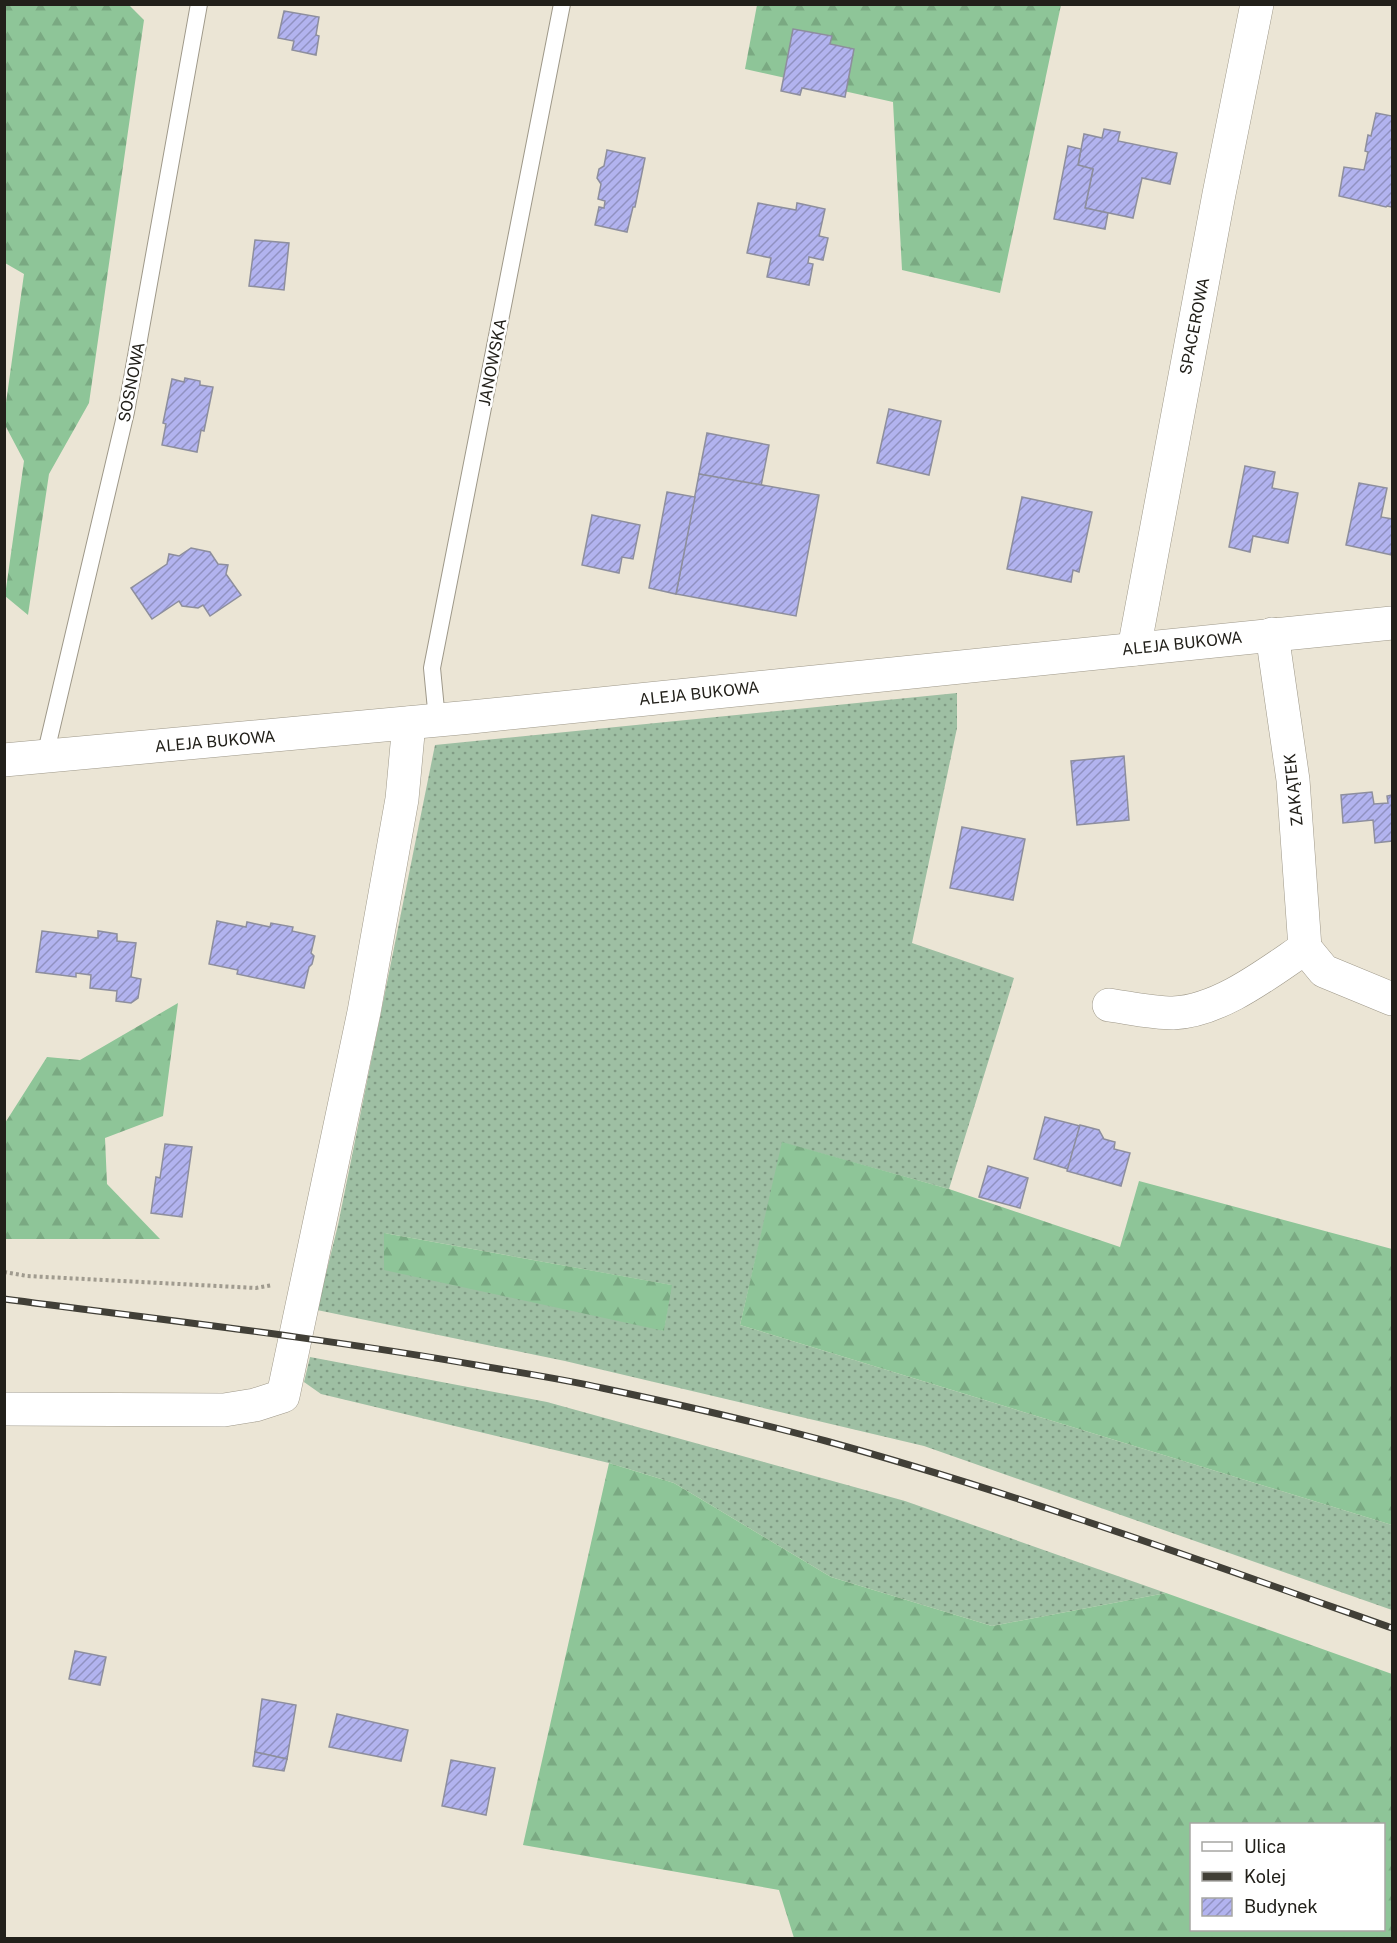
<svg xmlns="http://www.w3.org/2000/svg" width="1397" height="1943" font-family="'Public Sans',sans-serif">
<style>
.grass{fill:url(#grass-dots);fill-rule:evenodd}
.forest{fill:url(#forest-firs);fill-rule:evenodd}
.building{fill:url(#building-hatch);stroke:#8d8e9d;stroke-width:1.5}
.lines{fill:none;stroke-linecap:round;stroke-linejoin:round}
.service-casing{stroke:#9e9889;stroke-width:18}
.minor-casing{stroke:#9e9889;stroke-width:34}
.tertiary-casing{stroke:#9e9889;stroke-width:34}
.path{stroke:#a09b8f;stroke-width:4;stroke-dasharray:3 3;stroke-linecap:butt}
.service{stroke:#fff;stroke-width:16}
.minor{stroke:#fff;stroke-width:33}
.tertiary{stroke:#fff;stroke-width:33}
.rail-casing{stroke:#413f37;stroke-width:7}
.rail{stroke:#fff;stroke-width:4.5;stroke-dasharray:14;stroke-linecap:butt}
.labels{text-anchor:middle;stroke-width:5;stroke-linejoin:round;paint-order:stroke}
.street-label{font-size:16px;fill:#22201a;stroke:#fff}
</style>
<defs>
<pattern id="grass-dots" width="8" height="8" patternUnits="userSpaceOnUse" patternTransform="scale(1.5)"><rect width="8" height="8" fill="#9ebfa3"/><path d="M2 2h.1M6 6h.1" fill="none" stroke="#809b84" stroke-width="1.8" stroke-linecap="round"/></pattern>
<pattern id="forest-firs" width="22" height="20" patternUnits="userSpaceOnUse" patternTransform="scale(1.5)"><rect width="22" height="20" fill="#8ec598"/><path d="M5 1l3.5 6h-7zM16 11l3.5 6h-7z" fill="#7aa982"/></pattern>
<pattern id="building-hatch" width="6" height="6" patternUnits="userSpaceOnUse" patternTransform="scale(1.5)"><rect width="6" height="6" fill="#b2b3ef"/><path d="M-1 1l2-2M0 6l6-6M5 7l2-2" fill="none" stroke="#9091c1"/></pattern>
</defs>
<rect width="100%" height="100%" fill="#ebe5d5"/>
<g class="grass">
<path d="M957,693V728L912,943L1014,978L949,1189L783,1143L740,1325L1392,1525V1610L924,1446L565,1361L317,1310L338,1225L435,745ZM384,1233L671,1285L664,1330V1331Z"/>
<polygon points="310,1357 547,1402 905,1501 1166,1593 992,1626 831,1577 674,1483 609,1463 321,1394 304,1382"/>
</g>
<g class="forest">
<polygon points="4,5 129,5 144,20 89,403 49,474 28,615 5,596 24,461 5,425 4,417 24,274 5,263"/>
<polygon points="757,5 1061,5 1000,293 902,270 893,102 745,69"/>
<polygon points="178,1003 163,1116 105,1138 107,1184 160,1239 5,1239 5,1123 47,1057 80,1060"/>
<polygon points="782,1142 949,1189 1120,1247 1139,1181 1392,1249 1392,1525 740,1325"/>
<polygon points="384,1233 672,1285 664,1331 384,1270"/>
<path d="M609,1463L674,1483L831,1577L992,1626L1166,1593L1392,1674V1938H794L779,1890L523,1845ZM1384,1824V1930H1192V1824Z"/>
</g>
<g class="building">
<polygon points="284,11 319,17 316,35 319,36 316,55 292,50 294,41 278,38"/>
<polygon points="793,29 832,36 830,44 854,49 845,97 802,88 800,95 781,91"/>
<polygon points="1376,113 1392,116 1392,207 1387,206 1386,207 1339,196 1344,167 1364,170 1368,152 1365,151 1368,135 1371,136"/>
<polygon points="1104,129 1120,132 1118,141 1177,153 1170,184 1142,178 1133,218 1085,208 1093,169 1078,165 1084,134 1102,138"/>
<polygon points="1068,146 1081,149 1078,165 1093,169 1085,208 1108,213 1105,229 1054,219"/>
<polygon points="607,150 645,158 635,207 633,207 627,232 595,225 599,207 604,208 605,201 598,199 601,184 597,178 599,169 604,166"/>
<polygon points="758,203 796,210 797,203 825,209 819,236 828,238 823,260 809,257 808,263 813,264 809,285 767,277 771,258 747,253"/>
<polygon points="255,240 289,243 284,290 249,286"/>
<polygon points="185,378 200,381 200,385 213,387 204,431 201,430 197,452 162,445 166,424 163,423 172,379 184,382"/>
<polygon points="889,409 941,421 929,475 877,463"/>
<polygon points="707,433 769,445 761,486 699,474"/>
<polygon points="1245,466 1275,472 1272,488 1298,493 1288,543 1253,536 1250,552 1229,547"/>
<polygon points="699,474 819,495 796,616 676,594"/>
<polygon points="1359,483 1387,488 1381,517 1392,519 1392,555 1346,545"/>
<polygon points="667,492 695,497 676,594 649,588"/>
<polygon points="1022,497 1092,512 1079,572 1073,570 1071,582 1007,569"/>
<polygon points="592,515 640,525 633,559 622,557 619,573 582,565"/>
<polygon points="191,548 210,552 218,564 228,565 226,574 241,595 210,616 203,605 198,608 182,606 179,601 152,619 131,588 167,564 169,554 179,556"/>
<polygon points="1124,756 1129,820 1077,825 1071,761"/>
<polygon points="1372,792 1374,804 1388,803 1387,796 1392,795 1392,841 1375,843 1373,820 1343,823 1341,795"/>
<polygon points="962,827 1025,839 1013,900 950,888"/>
<polygon points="217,921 246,927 247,922 270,927 271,923 293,927 292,931 315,936 311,953 314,956 312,964 309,967 304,988 237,974 238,970 209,964"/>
<polygon points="42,931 98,938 98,931 117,934 117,941 136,943 131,977 141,979 138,998 131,1003 116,1001 117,991 90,988 91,975 76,973 76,977 36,972"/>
<polygon points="1045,1117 1080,1126 1068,1169 1034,1159"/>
<polygon points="1080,1125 1099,1130 1104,1139 1115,1142 1114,1149 1130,1153 1121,1186 1067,1171"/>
<polygon points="165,1144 192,1147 182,1217 151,1213 156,1177 160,1178"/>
<polygon points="988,1166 1028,1178 1020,1208 979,1197"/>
<polygon points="75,1651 106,1657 100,1685 69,1679"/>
<polygon points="262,1699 296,1705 287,1759 255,1752"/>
<polygon points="337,1714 408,1730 401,1761 329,1747"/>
<polygon points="255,1752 287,1759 284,1771 253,1766"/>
<polygon points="451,1760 495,1768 486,1815 442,1806"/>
</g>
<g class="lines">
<g class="service-casing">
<g id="service">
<polyline points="437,720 432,668 562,4"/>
<polyline points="45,756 126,412 199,4"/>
</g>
</g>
<g class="minor-casing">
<g id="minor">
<polyline points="1134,649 1219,194 1257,4"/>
<polyline points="1305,948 1324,971 1392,999"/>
<path d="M1109,1005C1130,1008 1152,1013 1173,1013C1220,1011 1268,973 1305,948L1293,780L1272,634"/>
<polyline points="4,1409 224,1410 255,1405 283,1396 364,1012 402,799 409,723"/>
</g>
</g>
<g class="tertiary-casing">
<polyline id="tertiary" points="4,760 471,717 1392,623"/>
</g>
<polyline class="path" points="4,1272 27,1276 256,1288 273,1285"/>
<use href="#service" class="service"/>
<use href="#minor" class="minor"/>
<use href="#tertiary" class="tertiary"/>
<g class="rail-casing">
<path id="rail" d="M4,1299C164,1320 323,1338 482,1366C522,1373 562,1379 602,1388C677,1404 752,1421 826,1441C1018,1494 1205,1562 1392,1628"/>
</g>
<use href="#rail" class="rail"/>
</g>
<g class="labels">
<g class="street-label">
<text transform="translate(1194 326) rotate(-79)" y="6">SPACEROWA</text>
<text transform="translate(492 362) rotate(-79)" y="6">JANOWSKA</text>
<text transform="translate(131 382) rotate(-79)" y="6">SOSNOWA</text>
<text transform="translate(1182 643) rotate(-6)" y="6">ALEJA BUKOWA</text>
<text transform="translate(699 693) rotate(-6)" y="6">ALEJA BUKOWA</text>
<text transform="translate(215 741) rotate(-5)" y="6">ALEJA BUKOWA</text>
<text transform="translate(1293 790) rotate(-96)" y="6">ZAKĄTEK</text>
</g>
</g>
<rect width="1397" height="1943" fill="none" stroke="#22201a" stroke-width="12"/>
<rect x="1190" y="1823" width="195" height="108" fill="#ffffff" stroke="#a7a6a3" stroke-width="1.5"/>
<rect x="1202" y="1842" width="30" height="9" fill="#ffffff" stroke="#a7a6a3" stroke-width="1.5"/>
<text x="1244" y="1853" font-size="18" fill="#22201a">Ulica</text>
<rect x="1202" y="1872" width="30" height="9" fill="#413f37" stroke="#a7a6a3" stroke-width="1.5"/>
<text x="1244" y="1883" font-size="18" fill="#22201a">Kolej</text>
<rect x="1202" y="1898" width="30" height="18" fill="url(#building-hatch)" stroke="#a7a6a3" stroke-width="1.5"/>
<text x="1244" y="1913" font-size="18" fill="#22201a">Budynek</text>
</svg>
